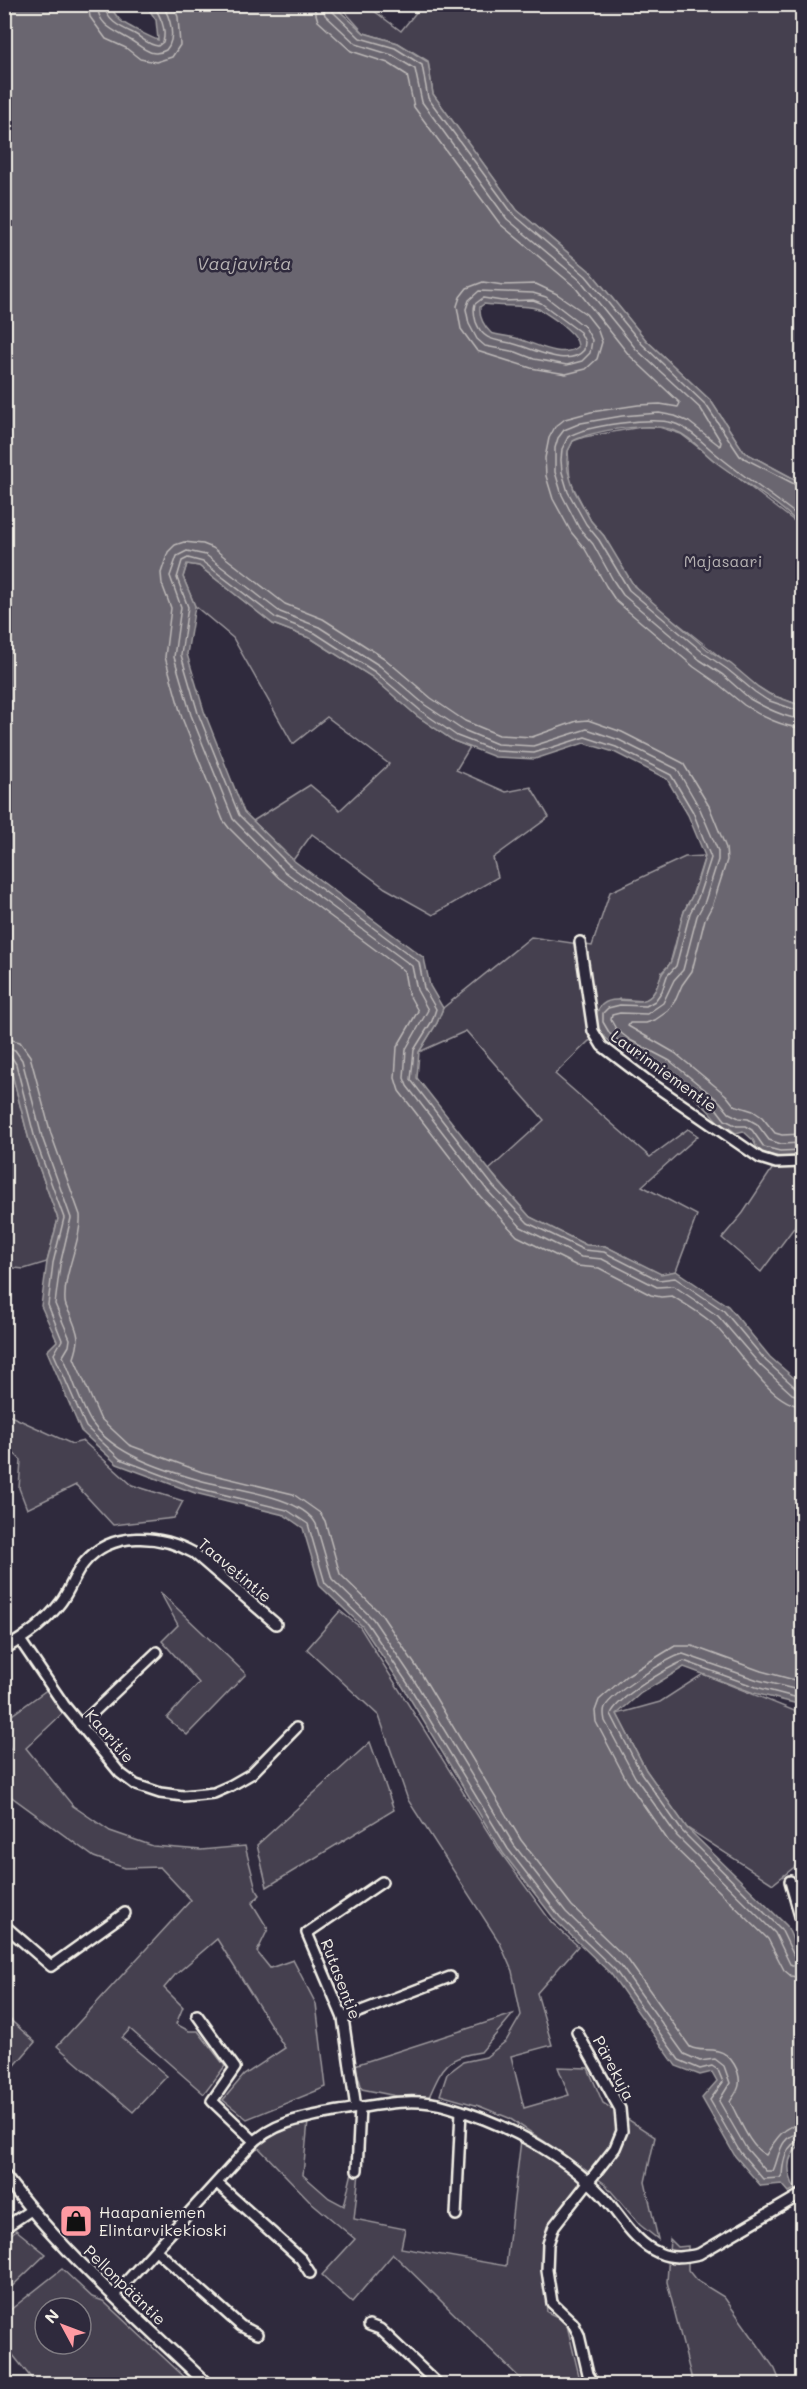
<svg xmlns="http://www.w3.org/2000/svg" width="807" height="2389" font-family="Mali,sans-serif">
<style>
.green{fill:#454050;stroke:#9c989c;stroke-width:1.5;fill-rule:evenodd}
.water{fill:#6a6670;stroke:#a19ea0;stroke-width:1.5;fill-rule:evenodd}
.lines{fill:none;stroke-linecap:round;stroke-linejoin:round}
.shore{stroke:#bdb9b8;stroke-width:1.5}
.minor-casing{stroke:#f4f1e8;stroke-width:14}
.tertiary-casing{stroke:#f4f1e8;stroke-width:15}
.minor{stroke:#2f2a3d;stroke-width:9}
.tertiary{stroke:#2f2a3d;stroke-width:10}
.labels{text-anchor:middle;stroke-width:5;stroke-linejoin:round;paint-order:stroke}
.park-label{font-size:16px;fill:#b7b3b3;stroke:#2f2a3d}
.street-label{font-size:16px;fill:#f4f1e8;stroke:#2f2a3d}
.poi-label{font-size:16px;fill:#f4f1e8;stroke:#2f2a3d;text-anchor:start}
.water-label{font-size:18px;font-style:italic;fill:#b6b2b2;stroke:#2f2a3d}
</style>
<rect width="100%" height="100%" fill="#2f2a3d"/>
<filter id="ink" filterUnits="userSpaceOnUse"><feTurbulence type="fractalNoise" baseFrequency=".0167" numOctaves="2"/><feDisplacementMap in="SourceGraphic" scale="12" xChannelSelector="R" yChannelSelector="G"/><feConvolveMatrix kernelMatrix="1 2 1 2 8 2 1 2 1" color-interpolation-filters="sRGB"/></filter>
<g filter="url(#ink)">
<g class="green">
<polygon points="339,5 366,5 401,31 422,5 802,5 802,483 744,452 711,401 646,340 591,272 517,210 433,94 428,61 398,43 364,33"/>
<polygon points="641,427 659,427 681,434 802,527 802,706 769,694 758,687 642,595 625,574 604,536 591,521 570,481 568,451 573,441 584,437"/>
<polygon points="187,564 199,566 273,624 312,639 372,677 417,716 454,741 470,747 456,770 506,792 531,787 549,817 493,858 498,877 433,915 385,888 312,834 293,860 253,821 310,785 340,810 389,764 327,717 293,744 233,638 195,606 183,577"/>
<polygon points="705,856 692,896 684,911 670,964 662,972 657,988 651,996 644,1001 619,999 597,1023 605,1038 589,1041 555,1074 650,1157 688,1129 698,1136 642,1186 697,1215 676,1271 661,1275 605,1246 586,1245 530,1217 489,1170 544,1120 466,1031 419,1052 437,1023 443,1008 531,937 592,946 610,892 685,857"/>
<polygon points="4,1055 10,1066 29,1140 58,1219 47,1262 24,1269 5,1267"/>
<polygon points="802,1156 802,1217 761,1272 722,1238 743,1213 780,1157"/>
<polygon points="4,1413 72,1444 83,1441 132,1485 183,1501 174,1518 113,1525 76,1485 27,1509 19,1488 21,1460 5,1445"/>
<polygon points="160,1592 246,1674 187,1735 167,1718 199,1683 162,1641 178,1625"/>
<polygon points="340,1611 360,1627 501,1853 552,1923 578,1946 537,1993 552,2045 511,2056 524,2108 569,2095 558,2067 588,2068 603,2103 655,2137 645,2182 658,2239 640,2225 605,2184 562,2153 509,2118 479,2106 440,2095 447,2074 463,2062 486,2057 506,2041 521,2015 512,1971 500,1943 408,1800 379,1716 307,1649"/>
<polygon points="703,1674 802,1714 802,1861 773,1884 687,1828 646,1770 617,1714 660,1702"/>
<polygon points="48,1689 64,1712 26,1748 73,1806 110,1831 153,1846 201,1850 245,1846 256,1889 260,1895 252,1903 268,1929 257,1952 270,1968 293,1960 316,2004 326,2087 247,2119 223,2100 244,2075 285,2048 217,1939 175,1975 164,1988 183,2007 176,2024 189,2031 198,2031 225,2066 204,2094 130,2029 122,2038 167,2076 133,2112 57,2046 191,1900 160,1867 125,1868 94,1857 5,1792 4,1755 10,1749 5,1737 5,1720"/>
<polygon points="370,1742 394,1810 267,1887 257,1845"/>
<path d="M513,2014L481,2052C446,2057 443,2066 429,2097L396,2096L362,2089L355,2065Z"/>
<polygon points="5,2015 35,2042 5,2077"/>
<path d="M308,2121L303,2175L329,2198L344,2206L352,2172L359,2173L354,2219L405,2229L401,2248L506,2266L521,2140L583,2181L551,2225L543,2271L547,2312L566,2321L581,2384H526L393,2254L352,2302L322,2275L355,2239L311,2202L257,2146C273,2131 287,2126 308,2121Z"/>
<polygon points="16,2230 46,2254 5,2293 5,2240"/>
<polygon points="670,2239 678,2247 688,2246 688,2270 696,2280 724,2297 775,2369 781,2384 693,2384 667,2282"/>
<path d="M62,2269L92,2297L103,2301L192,2384H36L5,2345V2314ZM45,2308H81V2344H45Z"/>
</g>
<path class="water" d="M5,5H109C112,9 116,16 120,20C123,24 154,39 158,40L156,20L146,5H333L364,33L398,43L428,62L433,94L517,210L591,272L646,340L711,401L744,452L802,483V527C779,502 745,484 717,463C702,452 691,436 673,430C651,422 593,430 573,441L568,451L567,460L568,471L574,490L591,521L604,536L634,586L708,650L731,664L758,687L769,694L802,706V1156L780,1157L759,1152L753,1140L743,1131L736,1133L728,1127L723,1128C707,1107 685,1088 663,1072C647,1061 577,1037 600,1007C613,991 638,1009 651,996C657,991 658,982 661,976C663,970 669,967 671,961C677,945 678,928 684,912C686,906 690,901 692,896C698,883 701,869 705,856L688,815L667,779L614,752L584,743L535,759L495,757L454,741L417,716L372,677L312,639L273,624L199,566L187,564L183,577L195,606L187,654L204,711L244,812L293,860L424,958L430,986L443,1008L437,1023L419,1052L417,1078L498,1181L530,1217L586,1245L605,1246L661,1274L676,1271L728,1306L770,1357L802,1385V1705L754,1693L684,1667L641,1693L617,1714L646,1770L687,1828L787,1926L802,1961V2145C784,2156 787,2173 795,2189L789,2192L782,2184L761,2186L735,2156L702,2098L717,2081L712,2072L700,2075L676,2066L611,1974L556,1921L503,1853L403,1687L362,1626L320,1586L303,1528L284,1515L195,1493L117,1464L81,1431L47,1351L57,1341L41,1306L47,1262L58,1219L29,1140L10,1066L5,1055ZM484,304C501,307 525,304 539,309C551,317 579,333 578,347C562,359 536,344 519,339C510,336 500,336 491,333C484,326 479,317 480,307Z"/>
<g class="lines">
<g class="shore">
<polyline points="88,4 90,17 106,39 126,48 140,59 156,62 172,57 180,45 178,17 173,4"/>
<path d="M97,4C98,27 116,31 132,41C143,48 152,58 166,50C177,38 170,17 162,4"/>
<path d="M104,4C106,21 120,27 133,33C143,38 147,45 158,46L163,42C167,29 160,16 153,4"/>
<path d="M313,4L318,21L351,51L388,63L407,75L414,107L500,224L575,287L629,355L680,403L678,407L660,404L638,405L591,412L565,419L555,427L549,438L545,458L546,476L553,499L571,532L585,549L606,586L616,601L694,667L717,683L744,705C760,716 783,727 802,728"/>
<path d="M322,4L325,15L356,44L392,55L415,69L422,102L507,219L581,281L636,349L701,409L721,442L720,446L689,422L675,416L659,413L622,416L581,423L564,430L558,438L555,448V472L562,495L579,528L593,544L613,580L623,595L700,660L723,675L750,699C766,708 785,718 802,719"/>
<polyline points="330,4 332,11 360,38 395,48 422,65 428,98 513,214 586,276 642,344 706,405 740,456 802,488"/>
<polygon points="483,282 503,285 536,284 557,294 586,314 597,328 602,342 597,359 586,369 566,374 531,368 477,351 461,329 457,306 460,297 467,288"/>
<polygon points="479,291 533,293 546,297 585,327 592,340 590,353 582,361 567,365 534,359 516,352 485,346 477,339 469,324 466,309 469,300"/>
<path d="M483,298L502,301L533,300L541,303L580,332L585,342L584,350C569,368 536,350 518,345C500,339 484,344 476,322C474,315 473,310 475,304Z"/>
<path d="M802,519C776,498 747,479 721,458C705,446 692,429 673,423C652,417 587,425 568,437L562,449L561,460L562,472L568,492L586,524L599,540L629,590L705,654L727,669L755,692L767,700L802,712"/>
<path d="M4,1038L20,1042L30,1056L51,1134L80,1215C82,1240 63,1273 65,1301C65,1306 68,1310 70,1314C78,1333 81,1338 74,1358L100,1418L129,1445L202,1472L293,1494L320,1513L325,1521L340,1574L381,1614L422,1675L521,1840L572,1906L628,1960L690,2047C700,2052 708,2048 718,2051C731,2054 741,2072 739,2085C738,2092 733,2096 730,2102C739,2118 750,2148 766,2155C775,2140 784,2125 802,2124"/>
<path d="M4,1047L15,1050L22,1060L42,1137L71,1218L60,1265L55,1304L70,1339L69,1346L63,1356C71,1373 82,1409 92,1423C115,1455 164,1470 199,1480C229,1489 301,1495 316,1524L332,1579L373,1619L414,1680L514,1845L566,1912L621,1966L684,2054L700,2061L715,2059L724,2066L730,2083L719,2101L746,2148L766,2171H773C780,2157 778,2135 802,2133"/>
<path d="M4,1054L11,1056L16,1064L35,1139L64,1218L53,1263L48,1305L62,1340L54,1354L86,1427L120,1459L197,1488L287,1510L308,1524L325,1583L367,1623L408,1684L508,1849L560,1917L615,1970L679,2060L700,2069L712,2066L718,2070L723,2082L710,2100L740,2152L763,2179L780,2178L782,2175C783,2161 786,2143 802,2140"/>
<path d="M802,1134L782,1135L775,1133L762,1117L753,1111L734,1105L726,1095L675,1053L628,1026L630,1023H646L655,1020L668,1011L676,999L682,985L692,971L705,919L713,904L727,860L726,848L709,806L683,763L622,732L588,720L577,721L532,737L499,735L465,721L431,698L384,658L323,619L285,604L213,548L203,544L184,542L175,545L168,552L161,573L162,584L171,608L165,657L182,718L223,820L229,828L279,878L404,971L408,993L418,1011L397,1047L395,1078L399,1091L480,1196L517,1236L577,1266L599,1268L651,1295L661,1297L672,1296C685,1304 699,1312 711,1322C735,1342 769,1405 802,1406"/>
<polyline points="802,1143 781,1144 769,1140 757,1124 748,1119 739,1118 729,1113 720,1102 670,1061 630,1040 616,1029 611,1020 612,1015 620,1013 647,1014 663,1003 674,980 683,970 697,916 705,901 718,860 718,851 700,809 677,769 619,740 587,729 533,746 497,744 461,729 425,705 380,666 319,627 280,612 206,555 187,551 177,556 170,576 181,607 174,657 191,715 233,819 284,871 412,966 417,990 428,1010 406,1049 404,1078 407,1086 487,1190 521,1227 581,1257 602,1259 657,1287 674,1286 718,1316 761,1366 792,1394 802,1397"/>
<polyline points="802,1150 780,1151 764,1147 752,1130 745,1126 737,1126 725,1120 715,1107 665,1067 626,1046 610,1034 603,1022 603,1013 608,1008 620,1005 646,1006 655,1001 662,991 667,976 676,966 690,913 698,898 711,858 693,812 671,775 616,747 585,737 534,753 496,751 457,736 421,711 375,672 315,633 276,618 203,562 188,558 182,561 177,578 188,607 181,655 198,713 239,815 289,865 419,962 424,988 436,1009 432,1021 414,1050 411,1080 493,1186 528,1223 584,1250 604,1252 659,1280 675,1278 724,1311 766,1361 796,1388 802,1389"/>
<polyline points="802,1682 761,1671 692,1646 675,1646 626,1676 599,1700 595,1711 596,1722 627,1781 669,1842 768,1939 784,1970 791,1976 802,1978"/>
<path d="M802,1691L758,1680L683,1654C667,1658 613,1693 605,1707C603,1712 604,1716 605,1721L635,1777L677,1836L775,1933L790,1964L802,1969"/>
<path d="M802,1699L756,1687L684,1661C667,1668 617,1698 611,1714L641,1773L682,1831L781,1929L795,1958L802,1961"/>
</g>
<g class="minor-casing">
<g id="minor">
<polyline points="580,942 593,1031 602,1046 648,1081 760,1158 776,1163 802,1162"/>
<polyline points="20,1640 64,1705 120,1773 136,1785 160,1793 183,1796 214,1793 230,1786 251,1774 296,1728"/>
<path d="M4,1649C26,1637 46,1622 61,1602C70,1590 74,1575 84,1563C111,1530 160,1534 194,1553L276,1624"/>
<polyline points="80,1725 157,1652"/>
<polyline points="790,1881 802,1923"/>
<polyline points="4,1925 51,1966 125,1913"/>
<polyline points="197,2015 235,2068 212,2101 254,2141"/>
<polyline points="343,2018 450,1977"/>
<polyline points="577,2032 620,2109 622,2131 615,2148 554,2226 548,2244 547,2270 552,2303 573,2323 579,2335 588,2374 594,2384"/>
<polyline points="356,2108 343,2018 307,1933 382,1882"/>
<polyline points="357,2170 360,2107"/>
<polyline points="217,2183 301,2259 310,2273"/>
<polyline points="456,2215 461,2111"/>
<polyline points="4,2228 31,2210"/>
<polyline points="156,2250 241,2326 257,2334"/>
<path d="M114,2295L249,2147C273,2121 307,2117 340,2111C375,2105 414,2096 449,2107C504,2123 562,2153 602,2195C619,2213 634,2243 659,2253C672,2259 685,2257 699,2254L802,2194"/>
<polyline points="369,2325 380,2329 438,2384"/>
</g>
</g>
<g class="tertiary-casing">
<path id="tertiary" d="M4,2175C62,2253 137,2317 207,2384"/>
</g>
<use href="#minor" class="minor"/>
<use href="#tertiary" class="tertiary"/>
</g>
</g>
<defs>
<g id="shop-square" transform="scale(1.725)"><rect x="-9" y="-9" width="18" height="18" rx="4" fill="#ff9aa2" stroke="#2f2a3d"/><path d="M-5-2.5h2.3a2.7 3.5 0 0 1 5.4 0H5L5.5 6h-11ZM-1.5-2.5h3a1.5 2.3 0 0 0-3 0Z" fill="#111"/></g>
</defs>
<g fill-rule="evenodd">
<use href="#shop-square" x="76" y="2221"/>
</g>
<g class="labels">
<g class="park-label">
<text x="723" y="567">Majasaari</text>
</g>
<g class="street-label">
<text transform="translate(664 1071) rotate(36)" y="6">Laurinniementie</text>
<text transform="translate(235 1570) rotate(40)" y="6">Taavetintie</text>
<text transform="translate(110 1736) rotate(49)" y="6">Kaaritie</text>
<text transform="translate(341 1979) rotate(69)" y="6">Rutasentie</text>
<text transform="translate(614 2068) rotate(62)" y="6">Pärekuja</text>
<text transform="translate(125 2285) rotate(44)" y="6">Pellonpääntie</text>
</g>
<g class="poi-label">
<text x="99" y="2218">Haapaniemen<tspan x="99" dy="18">Elintarvikekioski</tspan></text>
</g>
<g class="water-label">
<text x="244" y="270">Vaajavirta</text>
</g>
</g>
<rect width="807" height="2389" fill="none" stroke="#2f2a3d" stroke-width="24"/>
<rect x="12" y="12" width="783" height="2365" fill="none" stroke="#f4f1e8" stroke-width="2" filter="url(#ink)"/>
<g transform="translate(63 2326) rotate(311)"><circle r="28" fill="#2f2a3d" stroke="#7e7a81" stroke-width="1.5"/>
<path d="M0-4.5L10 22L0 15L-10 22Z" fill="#ff9aa2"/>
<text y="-9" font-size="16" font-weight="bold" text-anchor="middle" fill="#f4f1e8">N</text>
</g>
</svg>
